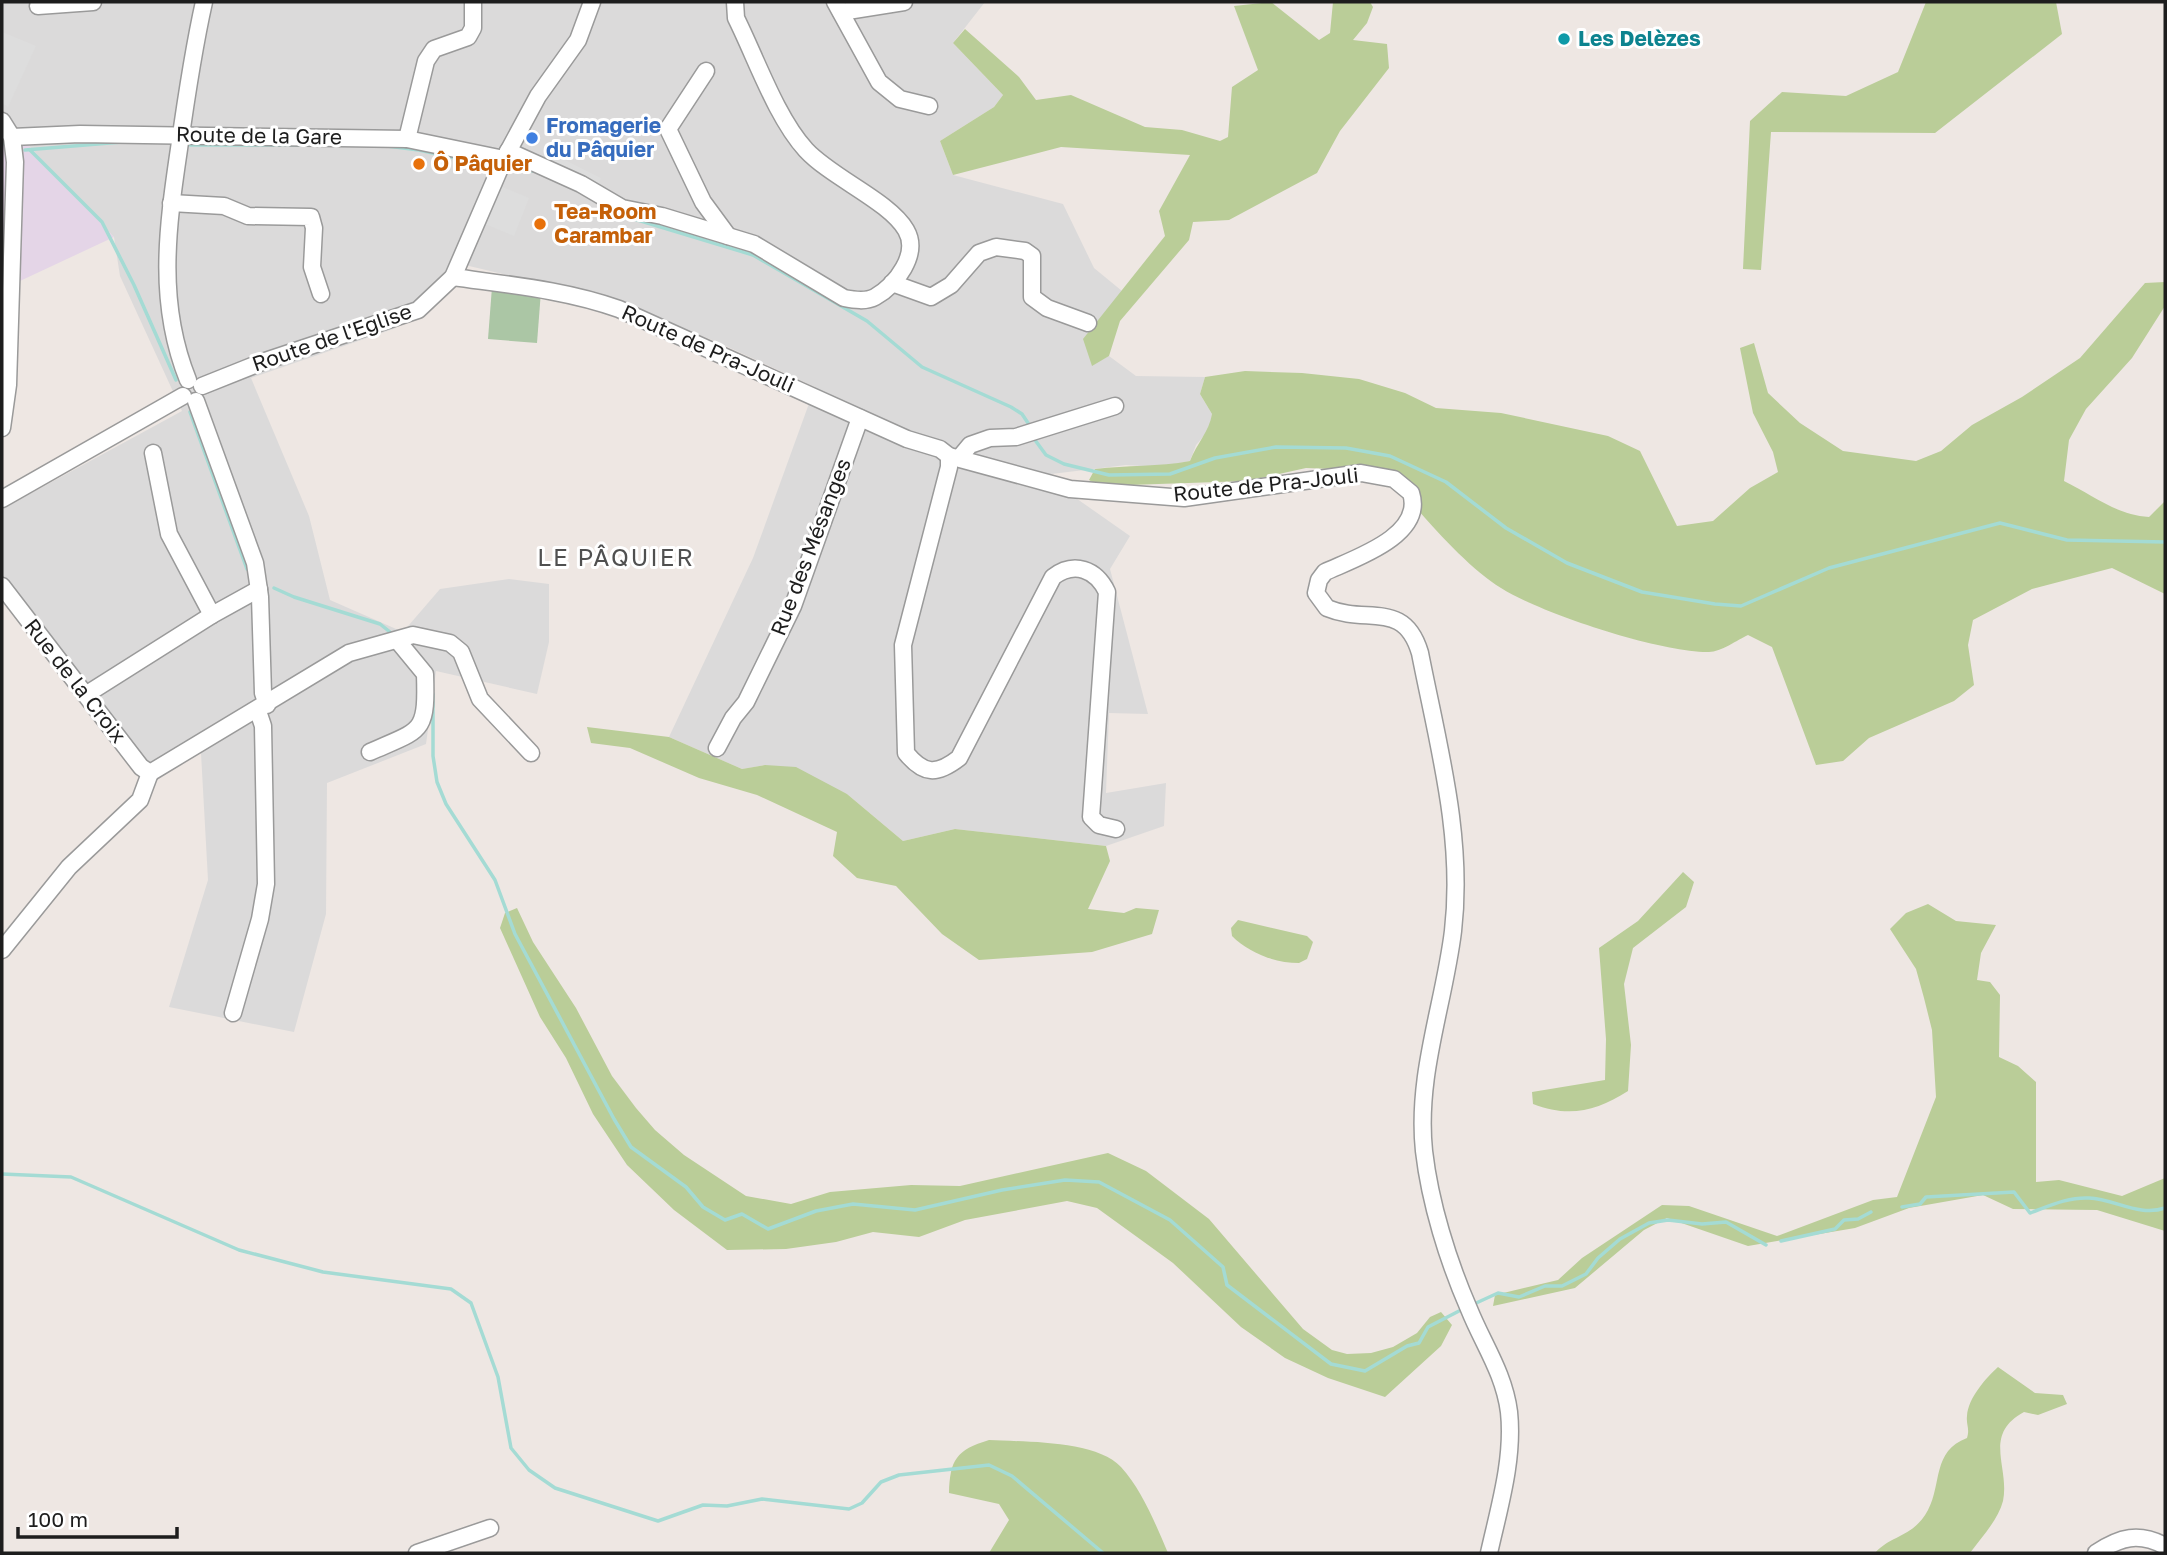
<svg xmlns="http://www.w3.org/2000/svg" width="2167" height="1555" font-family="'Golos Text',sans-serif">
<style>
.residential{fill:#dbdada}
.industrial{fill:#e4d5e7}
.forest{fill:#bacd98}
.cemetery{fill:#abc6a5}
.parking{fill:#ddd}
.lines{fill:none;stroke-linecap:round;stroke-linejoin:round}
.stream{stroke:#a4dbd4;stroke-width:3.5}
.minor-casing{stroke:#9a9a9a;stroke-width:19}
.minor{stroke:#fff;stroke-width:16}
.culture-dot{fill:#0f9aa8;stroke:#fff;stroke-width:2.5}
.shop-dot{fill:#3f7fe0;stroke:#fff;stroke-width:2.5}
.food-dot{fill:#e8710a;stroke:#fff;stroke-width:2.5}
.labels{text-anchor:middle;stroke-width:6;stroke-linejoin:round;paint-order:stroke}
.culture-label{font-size:21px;font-weight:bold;fill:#0d838f;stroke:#fff;text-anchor:start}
.shop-label{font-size:21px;font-weight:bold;fill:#366cbe;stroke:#fff;text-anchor:start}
.street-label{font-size:21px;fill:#1d1d1d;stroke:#fff}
.food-label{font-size:21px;font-weight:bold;fill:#c56008;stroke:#fff;text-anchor:start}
.quarter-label{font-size:24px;letter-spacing:2px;fill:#505050;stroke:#fff}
</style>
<rect width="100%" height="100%" fill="#eee7e3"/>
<polygon class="residential" points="2,2 985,2 953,43 1003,95 994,107 940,141 953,175 1063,204 1094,268 1122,291 1084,339 1092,365 1109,356 1136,376 1205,377 1200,394 1212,414 1210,429 1196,445 1190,461 1159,467 1126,465 1043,475 1130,536 1110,569 1148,714 1109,713 1106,793 1166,783 1164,826 1106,846 955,829 903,841 847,794 765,765 742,769 669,737 753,558 815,387 717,342 611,300 465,265 423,300 396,328 251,378 309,516 330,600 403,632 440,589 509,579 549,584 549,642 537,694 436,671 426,744 327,783 326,914 294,1032 169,1007 208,880 201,753 164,765 146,767 2,581 2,509 182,411 120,276 114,237 2,117"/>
<polygon class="industrial" points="2,117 114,237 5,288 2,331"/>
<g class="forest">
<polygon points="1271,2 1319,40 1330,33 1333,2 1370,2 1373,7 1367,23 1353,40 1387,44 1389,68 1340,131 1317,173 1229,220 1193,222 1189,240 1120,321 1109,356 1092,366 1083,339 1165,236 1159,211 1190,155 1061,147 953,175 940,141 994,107 1003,95 953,43 965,29 1019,77 1036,100 1071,95 1145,127 1182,130 1220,141 1228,137 1232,87 1258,70 1234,6"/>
<polygon points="1926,2 2056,2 2062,34 1935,133 1771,132 1761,270 1743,269 1750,121 1782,92 1846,96 1898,72"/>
<path d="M2165,282V306L2132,358L2086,409L2069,440L2064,481C2093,495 2116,515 2149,517L2165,501V594L2112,568L2032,589L1973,620L1968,645L1974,685L1954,701L1869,738L1843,761L1816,765L1772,647L1748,635C1737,640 1721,652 1709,652C1662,653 1542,614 1501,588C1462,564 1415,507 1385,471L1306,468L1247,481L1129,485L1109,492L1089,480L1095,469C1128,465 1158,467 1190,461C1197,443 1209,432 1212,414L1200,394L1205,377L1245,371L1302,373L1359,379L1405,393L1436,408L1501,413L1608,436L1640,451L1677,526L1713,521L1750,488L1778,472L1773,452L1753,413L1740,348L1754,343L1768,393L1800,423L1843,451L1916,461L1941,451L1972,425L2022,397L2080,358L2145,283Z"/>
<polygon points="587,727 669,737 742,769 765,765 796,767 847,794 903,841 955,829 1106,846 1110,861 1088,909 1124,913 1136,908 1159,910 1152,934 1092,952 979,960 942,934 896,886 857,878 833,856 837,832 757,795 699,778 630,748 591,743"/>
<path d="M1683,872L1694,882L1686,907L1633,948L1624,984L1631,1045L1628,1091C1597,1111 1569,1118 1533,1104L1532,1092L1605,1080L1606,1039L1599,948L1638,921Z"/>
<polygon points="1928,904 1956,921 1996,925 1981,953 1977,980 1990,982 2000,995 1999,1057 2018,1066 2036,1082 2036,1182 2059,1180 2122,1196 2165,1178 2165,1231 2097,1210 2013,1209 1983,1195 1909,1208 1855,1228 1748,1246 1667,1218 1644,1230 1575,1288 1493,1306 1495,1295 1558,1280 1582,1258 1662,1205 1689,1206 1777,1236 1873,1200 1897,1197 1936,1097 1932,1030 1924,998 1916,969 1890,929 1906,913"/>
<polygon points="517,908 533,942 576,1008 612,1076 636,1108 655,1130 684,1155 746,1196 791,1204 830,1192 911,1185 960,1186 1108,1153 1146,1171 1209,1219 1303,1329 1332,1350 1347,1354 1371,1353 1393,1347 1417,1333 1430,1317 1441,1312 1452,1325 1441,1346 1385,1397 1328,1378 1285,1358 1241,1327 1173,1263 1097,1208 1067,1201 965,1220 919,1237 873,1232 836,1242 786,1249 727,1250 674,1210 627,1165 593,1114 566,1058 540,1017 500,928 505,913"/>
<path d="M1238,920L1307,936L1313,942L1307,959L1299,963C1275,963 1249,953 1232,936L1231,928Z"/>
<path d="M1998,1367L2035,1393L2063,1395L2067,1404L2038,1415L2024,1412C1982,1435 2010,1467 2003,1501C1998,1520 1981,1538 1970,1553H1875C1892,1534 1913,1538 1928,1510C1942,1484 1932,1451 1967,1438C1970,1428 1966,1425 1967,1416C1968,1398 1986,1378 1998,1367Z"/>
<path d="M989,1440C1023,1442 1096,1440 1121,1467C1142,1490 1156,1525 1168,1553H989L1009,1520L999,1504L949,1493C950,1460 956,1450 989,1440Z"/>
</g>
<polygon class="cemetery" points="492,287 541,291 537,343 488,339"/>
<g class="parking">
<polygon points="2,32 36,46 8,107 2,103"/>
<polygon points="553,154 601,178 597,186 549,162"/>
<polygon points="500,186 529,198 514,236 485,224"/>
</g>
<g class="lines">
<g class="stream">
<polyline points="2,143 5,144"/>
<polyline points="190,145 310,145"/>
<polyline points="387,146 419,150 492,166"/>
<polyline points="25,150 122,142"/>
<polyline points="30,150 102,222 134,285 176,380"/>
<polyline points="508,167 533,171"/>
<polyline points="631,218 753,255 867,321 922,367 1011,407 1022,414 1028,423"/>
<polyline points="190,412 247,569"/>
<polyline points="1035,440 1046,455 1064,464 1109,475 1170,474 1215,458 1276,447 1346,448 1390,456 1446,482 1506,528 1567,563 1642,592 1715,604 1741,606 1829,568 2000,523 2067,540 2165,542"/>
<polyline points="274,588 294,597 380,624 390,632"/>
<polyline points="433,694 433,756 437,782 446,804 495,880 515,934 614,1119 631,1147 686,1187 703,1207 725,1220 742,1214 768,1229 816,1211 853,1204 915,1210 1002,1190 1065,1180 1099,1182 1170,1220 1223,1267 1227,1285 1331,1364 1365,1371 1407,1346 1419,1343 1428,1327 1461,1310"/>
<polyline points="2,1174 71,1177 239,1250 323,1272 451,1289 471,1303 498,1377 511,1448 529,1470 555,1488 658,1521 703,1505 727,1506 762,1499 849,1509 862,1503 881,1482 899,1475 989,1465 1012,1476 1103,1553"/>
<path d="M1902,1207L1920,1204L1926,1197L2014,1192L2030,1213C2049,1206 2068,1197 2089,1198C2115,1199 2139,1217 2165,1208"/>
<polyline points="1781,1241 1835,1229 1844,1220 1858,1219 1871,1212"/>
<polyline points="1474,1304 1498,1293 1519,1297 1545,1286 1562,1286 1586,1274 1598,1258 1620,1239 1649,1223 1668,1220 1702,1224 1726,1222 1766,1245"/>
</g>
<g class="minor-casing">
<g id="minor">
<polyline points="835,2 879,82 900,99 929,106"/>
<polyline points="38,6 93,2"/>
<polyline points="841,12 904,2"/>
<polyline points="706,71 668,129 703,202 728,236"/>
<polyline points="2,121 12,137 15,162 8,385 2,428"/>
<polyline points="12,137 80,134 407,139 504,159"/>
<polyline points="407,139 426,61 434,49 468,37 473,28 473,2"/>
<path d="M508,151L581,184L622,208L662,216L754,244L844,298C854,300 866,302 875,297C896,285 920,254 906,230C889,201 832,178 806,150C776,117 756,58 736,18L735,2"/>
<polyline points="171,203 224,206 248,216 311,217 314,228 312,267 321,294"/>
<path d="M453,277C510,285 566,290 619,309L907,439L940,449L949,456L1070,489L1184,498L1361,473L1394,479L1411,493C1425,536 1353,559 1325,572L1319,580L1316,593L1327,608C1367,625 1404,599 1420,653C1438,745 1464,837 1453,931C1444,1005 1416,1075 1424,1151C1430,1203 1448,1261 1469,1309C1483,1344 1504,1373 1509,1412C1514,1459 1499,1508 1489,1553"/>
<polyline points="892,283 931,297 951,285 979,253 996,247 1025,251 1032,256 1032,297 1047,308 1088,323"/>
<path d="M188,380C157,303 167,230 179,149C186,99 193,51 204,2"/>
<polyline points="202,386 262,362 418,310 453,277 504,159 538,96 578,40 592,2"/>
<polyline points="196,401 255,563 260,597 263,693 267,705"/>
<polyline points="153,453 169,534 212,615"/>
<path d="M949,456V467L903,645L906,753C924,775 937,775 959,758L1053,577C1074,561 1096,569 1107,592L1091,817L1099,825L1116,829"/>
<polyline points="960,457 970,445 990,438 1016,437 1115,406"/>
<polyline points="2,499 183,396"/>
<polyline points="2,586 141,767 150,773"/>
<polyline points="87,694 212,615 259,589"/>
<polyline points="717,748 733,718 746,702 793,606 860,418"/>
<path d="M370,752C422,729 427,734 425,674L397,640"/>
<polyline points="150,773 349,653 413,635 450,643 461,652 480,699 531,753"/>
<polyline points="2,950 69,867 140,800 150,773"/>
<polyline points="233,1013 260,919 266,884 263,726 258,711"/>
<polyline points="417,1553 490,1528"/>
<path d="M2096,1553C2120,1537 2139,1532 2165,1546"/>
</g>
</g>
<use href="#minor" class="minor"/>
</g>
<circle class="culture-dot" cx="1564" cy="39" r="7"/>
<circle class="shop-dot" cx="532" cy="138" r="7"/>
<g class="food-dot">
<circle cx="419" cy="164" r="7"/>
<circle cx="540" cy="224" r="7"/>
</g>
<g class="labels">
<g class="culture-label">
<text x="1578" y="46">Les Delèzes</text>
</g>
<g class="shop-label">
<text x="546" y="133">Fromagerie<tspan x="546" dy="24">du Pâquier</tspan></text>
</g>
<g class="street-label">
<text transform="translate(259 136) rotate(1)" y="7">Route de la Gare</text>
<text transform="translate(332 338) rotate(-19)" y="7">Route de l'Eglise</text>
<text transform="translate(708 349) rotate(24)" y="7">Route de Pra-Jouli</text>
<text transform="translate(1266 485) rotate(-6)" y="7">Route de Pra-Jouli</text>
<text transform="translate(811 547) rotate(-69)" y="7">Rue des Mésanges</text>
<text transform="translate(75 681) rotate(52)" y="7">Rue de la Croix</text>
</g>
<g class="food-label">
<text x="433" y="171">Ô Pâquier</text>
<text x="554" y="219">Tea-Room<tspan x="554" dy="24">Carambar</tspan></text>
</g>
<g class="quarter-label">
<text x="616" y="566">LE PÂQUIER</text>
</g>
</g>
<rect width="2167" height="1555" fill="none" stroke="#1d1d1d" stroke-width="7"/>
<path d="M18 1527v10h159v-10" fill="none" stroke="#1d1d1d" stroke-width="3.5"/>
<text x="28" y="1527" font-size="21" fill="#1d1d1d" stroke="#ffffff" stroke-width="5" paint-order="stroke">100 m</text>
</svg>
